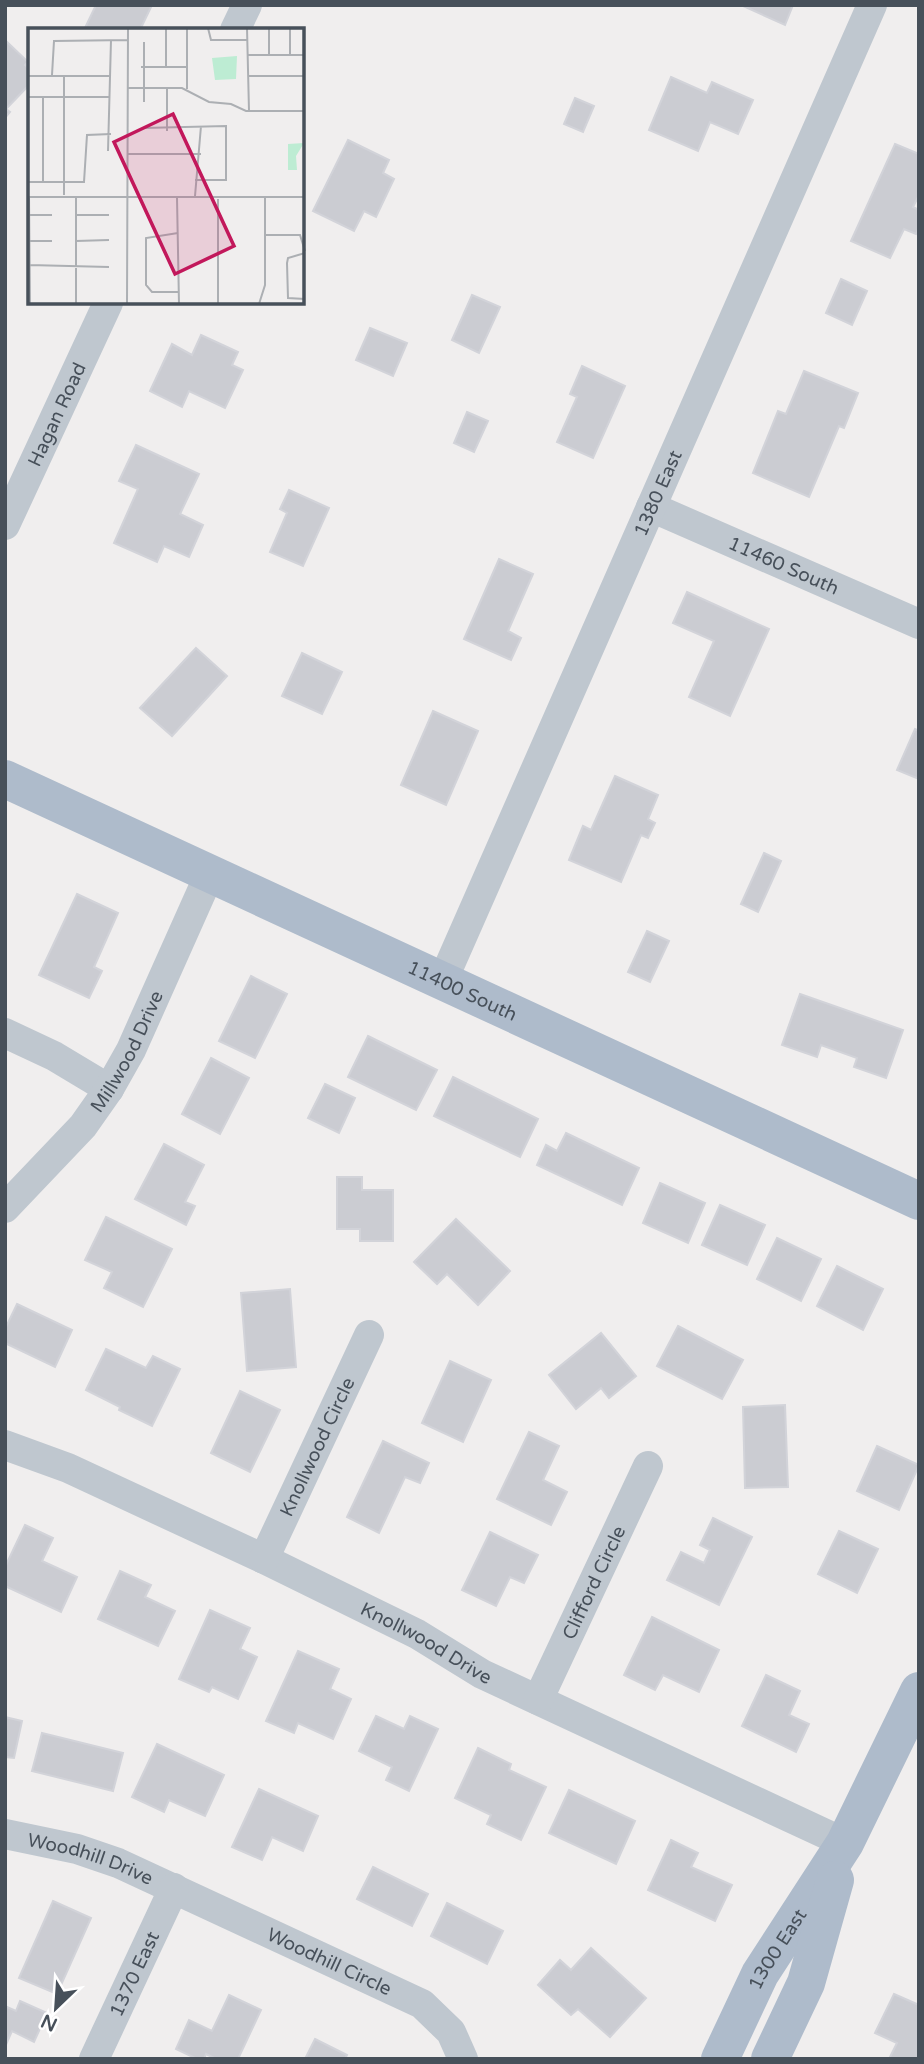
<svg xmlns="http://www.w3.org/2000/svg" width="924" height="2064" font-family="'Varela Round',sans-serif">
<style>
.building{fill:#cbccd2;stroke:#d2d3d9;stroke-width:2}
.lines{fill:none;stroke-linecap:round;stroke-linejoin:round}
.minor{stroke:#bfc7cf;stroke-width:30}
.major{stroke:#aebbcb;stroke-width:38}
.labels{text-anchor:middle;stroke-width:5;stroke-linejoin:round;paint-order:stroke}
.street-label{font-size:19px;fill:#47505a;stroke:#fff}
.inset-road{fill:none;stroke:#acafb3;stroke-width:2}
.view{fill:#c2185b;fill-opacity:0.15;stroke:#c2185b;stroke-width:3.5}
.inset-edge{fill:none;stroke:#47505a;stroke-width:3.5}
</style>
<rect width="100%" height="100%" fill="#f0eeee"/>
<g class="building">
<polygon points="96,5 152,5 140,30 84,30"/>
<polygon points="741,5 793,5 785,25"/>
<polygon points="5,40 28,62 25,65 30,70 30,84 6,109 10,112 5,118"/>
<polygon points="671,77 707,93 712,82 753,100 738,134 710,122 698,151 649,130"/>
<polygon points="575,98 594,106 583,132 564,124"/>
<polygon points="348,140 389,160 383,173 394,179 376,217 364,211 354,231 313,211"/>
<polygon points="895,144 919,154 919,195 913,207 919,210 919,227 916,234 904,229 890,258 851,241"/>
<polygon points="841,279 867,291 852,325 826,313"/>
<polygon points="472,295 500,307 479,353 452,340"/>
<polygon points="370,328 407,343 393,376 356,360"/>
<polygon points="201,335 238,352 232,365 243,370 225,408 189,391 182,407 150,391 172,344 192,355"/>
<polygon points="582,366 625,386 593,458 557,442 577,397 570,394"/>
<polygon points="804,371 858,393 844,428 839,426 809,497 753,473 778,411 786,414"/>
<polygon points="467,412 488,421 474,452 454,443"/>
<polygon points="136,445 199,474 180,514 203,525 189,557 164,546 157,562 114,543 138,489 119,481"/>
<polygon points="289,490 329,508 303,566 270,552 287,513 280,509"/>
<polygon points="499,559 533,574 508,631 521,638 511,660 464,639"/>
<polygon points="687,592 769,629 730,716 689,697 714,641 673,623"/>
<polygon points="196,648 227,676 172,736 140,708"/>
<polygon points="302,653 342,672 322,714 282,696"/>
<polygon points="433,711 478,731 446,805 401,785"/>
<polygon points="915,729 919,731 919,779 897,770"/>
<polygon points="615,776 658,795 648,819 655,823 648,838 641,835 621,882 569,860 583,826 591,830"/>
<polygon points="764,853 781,861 758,912 741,904"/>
<polygon points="77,894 118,913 94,967 102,971 89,998 39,975"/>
<polygon points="647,931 669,941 650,982 628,972"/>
<polygon points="251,976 287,994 255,1058 219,1041"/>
<polygon points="800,994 903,1030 886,1078 854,1067 857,1058 821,1045 817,1057 782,1045"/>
<polygon points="368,1036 437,1070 416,1110 348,1077"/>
<polygon points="211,1058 249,1078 220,1134 182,1114"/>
<polygon points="453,1077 538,1119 520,1157 434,1116"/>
<polygon points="325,1084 355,1098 339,1133 308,1118"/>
<polygon points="566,1133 639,1168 622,1205 537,1165 546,1145 557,1151"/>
<polygon points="164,1144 204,1165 185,1202 195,1206 186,1225 135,1199"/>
<polygon points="337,1177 362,1177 362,1190 393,1190 393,1241 360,1241 360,1229 337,1229"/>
<polygon points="660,1183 705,1203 688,1243 643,1223"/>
<polygon points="720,1205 765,1225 747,1265 702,1245"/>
<polygon points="106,1217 172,1249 143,1307 104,1288 112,1272 85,1260"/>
<polygon points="456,1219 510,1271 478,1305 447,1274 437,1284 414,1262"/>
<polygon points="777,1238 821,1259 801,1301 757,1279"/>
<polygon points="837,1266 883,1289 863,1330 817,1306"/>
<polygon points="290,1289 296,1367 247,1371 241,1293"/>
<polygon points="17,1304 72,1330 55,1367 5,1343 5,1329"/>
<polygon points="678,1326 743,1360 722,1399 657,1366"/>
<polygon points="601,1333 636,1376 609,1398 601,1388 576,1409 549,1375"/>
<polygon points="106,1349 146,1368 153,1356 180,1369 152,1426 119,1410 120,1407 86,1390"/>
<polygon points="450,1361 491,1380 463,1442 422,1423"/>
<polygon points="240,1391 280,1410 250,1472 211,1453"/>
<polygon points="785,1405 788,1487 745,1488 743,1407"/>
<polygon points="529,1432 559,1446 543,1480 567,1492 551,1525 497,1499"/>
<polygon points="383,1441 429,1463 420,1483 405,1477 379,1533 347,1517"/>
<polygon points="877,1446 919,1465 899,1510 857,1491"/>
<polygon points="713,1518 752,1537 719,1605 667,1580 681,1552 704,1563 710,1550 700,1545"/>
<polygon points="25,1525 53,1538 42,1561 77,1577 61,1612 5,1586 5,1567"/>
<polygon points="839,1531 878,1549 857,1593 818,1574"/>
<polygon points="490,1532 538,1555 524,1583 510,1577 496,1606 462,1590"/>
<polygon points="120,1571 151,1585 145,1597 175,1611 158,1646 98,1619"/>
<polygon points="210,1610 250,1628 240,1649 257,1657 238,1699 212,1687 209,1692 179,1679"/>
<polygon points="652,1617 719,1650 699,1692 663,1675 655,1690 624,1675"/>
<polygon points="298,1651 339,1669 330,1689 351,1699 333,1739 298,1723 294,1733 266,1721"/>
<polygon points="766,1675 800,1691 789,1715 809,1724 796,1752 742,1726"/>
<polygon points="376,1716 404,1729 410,1716 438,1729 409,1791 386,1780 392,1767 359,1751"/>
<polygon points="5,1717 22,1721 14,1758 5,1757"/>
<polygon points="42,1733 123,1753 113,1791 32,1771"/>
<polygon points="157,1744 224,1775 205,1816 169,1800 164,1812 132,1797"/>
<polygon points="478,1748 511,1764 509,1770 546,1787 521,1840 487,1824 491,1815 455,1798"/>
<polygon points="259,1789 318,1816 303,1851 272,1837 262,1860 232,1847"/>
<polygon points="569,1790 635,1821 616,1864 549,1833"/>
<polygon points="671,1840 698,1853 691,1867 732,1885 715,1921 648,1890"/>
<polygon points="373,1867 428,1894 412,1926 357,1899"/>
<polygon points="53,1901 91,1918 57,1994 19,1978"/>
<polygon points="447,1903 503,1931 487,1964 431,1936"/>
<polygon points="591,1948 646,1998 610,2037 578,2009 571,2015 538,1985 560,1960 571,1970"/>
<polygon points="894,1994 919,2005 919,2059 889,2059 897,2043 875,2033"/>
<polygon points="229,1995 261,2010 238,2059 216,2059 206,2054 204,2059 197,2059 176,2049 189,2020 212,2031"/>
<polygon points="20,2001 47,2013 34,2042 12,2031 5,2047 5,2006 16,2011"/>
<polygon points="315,2039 347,2055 345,2059 305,2059"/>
</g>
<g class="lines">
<g class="minor">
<polyline points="235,30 247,5"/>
<path id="s1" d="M651,507L919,624"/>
<path id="s2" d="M5,525L108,303"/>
<path id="s3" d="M443,980L872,5"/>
<polyline points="5,1033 54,1056 109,1089"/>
<path id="s4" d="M5,1208L83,1126L109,1089L131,1050L210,873"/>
<path id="s5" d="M5,1445L68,1468L264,1559L417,1634L482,1674L845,1843"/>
<path id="s6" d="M264,1559L369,1335"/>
<path id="s7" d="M538,1700L648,1466"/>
<path id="s8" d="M5,1834L77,1849L118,1863L422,2004L451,2032L463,2059"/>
<path id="s9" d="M94,2059L174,1888"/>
</g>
<g class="major">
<path id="s10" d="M5,779L919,1201"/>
<path id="s11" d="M720,2059L760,1974L845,1843L919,1691"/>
<polyline points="770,2059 806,1983 835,1880"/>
</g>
</g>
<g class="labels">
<g class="street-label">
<text dy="7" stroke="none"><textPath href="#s2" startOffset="122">Hagan Road</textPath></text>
<text dy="7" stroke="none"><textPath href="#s3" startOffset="532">1380 East</textPath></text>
<text dy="7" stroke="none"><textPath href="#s1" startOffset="145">11460 South</textPath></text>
<text dy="7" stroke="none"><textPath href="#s10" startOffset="504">11400 South</textPath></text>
<text dy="7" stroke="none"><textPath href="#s4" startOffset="200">Millwood Drive</textPath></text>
<text dy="7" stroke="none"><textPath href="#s6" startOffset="124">Knollwood Circle</textPath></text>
<text dy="7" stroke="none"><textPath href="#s7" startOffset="130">Clifford Circle</textPath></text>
<text dy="7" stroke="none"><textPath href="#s5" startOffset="466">Knollwood Drive</textPath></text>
<text dy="7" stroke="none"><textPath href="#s8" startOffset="89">Woodhill Drive</textPath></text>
<text dy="7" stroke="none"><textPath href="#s11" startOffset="124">1300 East</textPath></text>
<text dy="7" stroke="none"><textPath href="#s8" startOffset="350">Woodhill Circle</textPath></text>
<text dy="7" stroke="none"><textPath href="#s9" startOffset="94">1370 East</textPath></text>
</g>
</g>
<g transform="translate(28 28)">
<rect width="276" height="276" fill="#f0eeee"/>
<path d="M209,28L208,51L187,52L184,30ZM276,115L268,128L269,142H260V116Z" fill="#bdecd3"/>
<path class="inset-road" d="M180,0L183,12H219M219,0L221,83M262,0V26M241,26V0M219,27H277M113,39H159M138,39V0M24,47L26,13L100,12M0,48H83M221,48H277M99,60H154L181,74L203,76L218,83H277M139,60V103M159,61V0M0,69H82M116,74V14M115,100L198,98V152H167M80,123L83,12M100,126H173M0,154H56L59,107L83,106M15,154V69M36,167V47M167,168L173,98M0,169H277M1,169L2,276M48,169V276M149,170L151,276M1,187H24M48,187H81M150,205L118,210V257L124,264H151M237,207H272L277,223M1,213H24M48,213L81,212M277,225L260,230L259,235L260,270L277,271M1,237L81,239M99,276L100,0M190,276V171M231,276L237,257V169"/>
<path class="view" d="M145,86L206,218L147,246L86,114Z"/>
<rect width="276" height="276" class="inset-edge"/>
</g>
<rect width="924" height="2064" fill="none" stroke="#47505a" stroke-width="14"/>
<g transform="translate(56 2008) rotate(205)" stroke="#ffffff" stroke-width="5" paint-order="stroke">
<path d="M0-5L12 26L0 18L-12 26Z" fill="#47505a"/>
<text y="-10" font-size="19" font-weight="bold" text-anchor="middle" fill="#47505a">N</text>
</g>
</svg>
